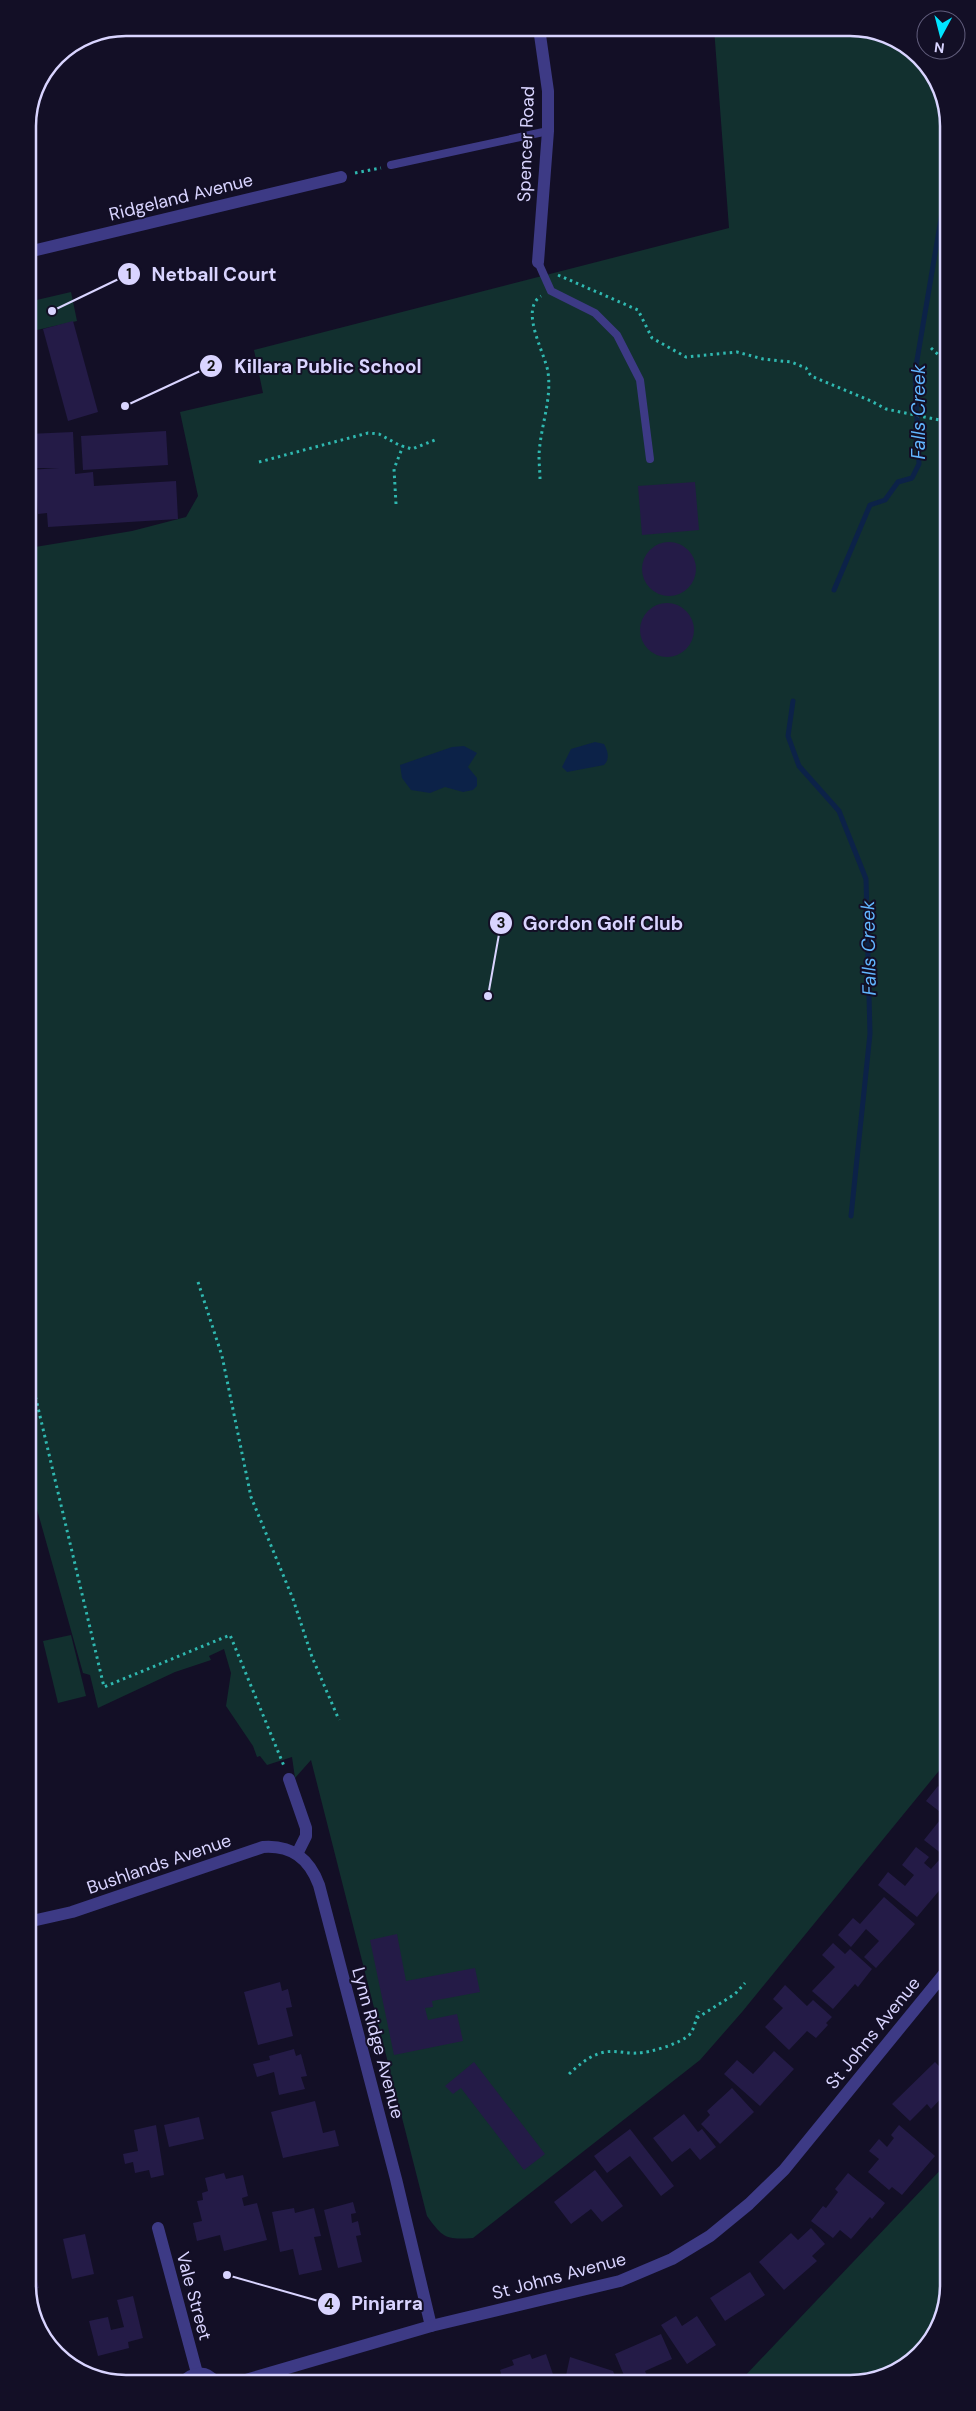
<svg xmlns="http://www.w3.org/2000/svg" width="976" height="2411" font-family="'DM Sans',sans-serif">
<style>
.green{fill:#12302f}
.water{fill:#0c2248}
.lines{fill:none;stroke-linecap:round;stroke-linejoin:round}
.stream{stroke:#0c2248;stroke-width:5}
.building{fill:#241b47}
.path{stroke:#2fb8b0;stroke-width:3;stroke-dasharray:2.5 4;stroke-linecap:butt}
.service{stroke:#3d3a85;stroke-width:8}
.minor{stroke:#3d3a85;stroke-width:12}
.labels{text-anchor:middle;stroke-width:4;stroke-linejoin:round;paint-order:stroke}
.street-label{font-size:18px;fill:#d9d4ff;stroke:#130f26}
.water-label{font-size:19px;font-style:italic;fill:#62b6ff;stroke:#130f26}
.rim{fill:none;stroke:#d9d4ff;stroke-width:2.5}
.leader{fill:none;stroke:#d9d4ff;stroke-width:2}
.callout-dot{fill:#d9d4ff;stroke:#130f26;stroke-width:2}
.mark-label{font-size:15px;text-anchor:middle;font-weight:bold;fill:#111}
.callout-label{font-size:19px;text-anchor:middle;font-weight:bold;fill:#d9d4ff;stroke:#130f26;stroke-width:4;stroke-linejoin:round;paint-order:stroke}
</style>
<rect width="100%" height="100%" fill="#130f26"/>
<g class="green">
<path d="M714,28H856L910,48L943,95L947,1761L742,2012L700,2060L473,2238C446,2240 443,2238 427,2216L311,1760L295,1778L292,1757L267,1765L260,1756L257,1757L253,1746L226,1706L231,1673L224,1649L209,1656L211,1660L175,1672L98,1708L90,1675L83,1673L31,1488L29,548L132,531L186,517L198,496L180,412L263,393L254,350L729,228Z"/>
<polygon points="71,292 77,321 28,332 28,302"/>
<polygon points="71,1635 86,1696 58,1703 43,1641"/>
<polygon points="948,2162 948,2285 928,2344 881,2378 742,2379"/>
</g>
<g class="water">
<path d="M595,742L604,744C608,751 610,759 604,765L567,772L562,767L571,749Z"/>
<polygon points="464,746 477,753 468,767 477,778 477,786 473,790 463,792 445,787 430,793 411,790 402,778 400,765 452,747"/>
</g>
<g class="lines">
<g class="stream">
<polyline points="834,590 870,505 885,500 898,482 912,478 919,464 915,372 944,201"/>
<polyline points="793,701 788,736 799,766 839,811 866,879 870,1034 851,1216"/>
</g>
</g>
<g class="building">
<polygon points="73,321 98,412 68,421 43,329"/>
<polygon points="166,431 168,465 83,470 81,436"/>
<polygon points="73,432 75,474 93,472 94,486 176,481 178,519 48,527 47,513 38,514 37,497 29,497 28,470 59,468 28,468 28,434"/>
<polygon points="695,482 699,530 642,535 638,486"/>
<circle cx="669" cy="569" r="27"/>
<circle cx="667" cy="630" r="27"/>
<polygon points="938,1786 947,1793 947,1858 924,1840 944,1815 926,1801"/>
<polygon points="916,1847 929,1857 924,1863 931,1869 940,1859 948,1865 948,1880 917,1917 878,1885 888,1872 905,1886 914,1875 902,1865"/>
<polygon points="884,1897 915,1924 876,1968 864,1957 879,1941 866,1929 851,1947 838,1935 853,1918 860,1924"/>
<polygon points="397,1934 406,1981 475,1968 480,1992 432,2001 433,2007 425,2008 428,2020 457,2014 463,2041 394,2055 370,1940"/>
<polygon points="833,1943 845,1954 850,1949 872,1969 858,1987 855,1984 833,2009 812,1991 835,1967 822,1955"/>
<polygon points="280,1982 282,1991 288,1989 292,2007 286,2008 293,2036 258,2045 244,1992"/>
<polygon points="785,1985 807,2006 813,2000 832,2017 826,2023 828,2025 816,2038 807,2031 789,2050 765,2027 783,2008 773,1999"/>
<polygon points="294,2049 296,2056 301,2054 307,2076 301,2077 305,2089 279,2095 274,2072 257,2077 253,2064 270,2060 269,2056"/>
<polygon points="774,2051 794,2069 760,2106 724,2074 737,2060 753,2074"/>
<polygon points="474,2062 545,2154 524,2170 461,2088 453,2094 445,2086"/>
<polygon points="935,2062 948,2075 948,2091 931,2109 927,2104 910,2121 892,2104"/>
<polygon points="732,2088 754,2112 720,2144 701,2124 710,2115 707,2111"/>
<polygon points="315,2101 323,2133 335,2130 339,2146 283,2158 271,2112"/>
<polygon points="684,2114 698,2132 702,2129 716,2147 700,2160 690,2148 672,2162 653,2138"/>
<polygon points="199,2117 204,2139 169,2147 164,2125"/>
<polygon points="156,2125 164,2175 151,2178 149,2170 135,2173 133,2162 125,2164 123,2154 138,2151 134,2130"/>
<polygon points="899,2125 935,2156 902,2195 892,2187 889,2190 868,2172 879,2159 869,2151 879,2139 887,2147 894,2138 891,2135"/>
<polygon points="630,2129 674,2186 661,2196 630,2156 607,2173 594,2156"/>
<polygon points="595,2170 623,2206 602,2222 591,2209 571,2224 554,2202"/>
<polygon points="224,2173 226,2179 243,2175 248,2196 242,2198 244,2206 257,2203 267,2240 224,2251 220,2235 197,2241 193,2223 202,2221 197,2201 203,2200 202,2193 208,2191 205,2178"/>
<polygon points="848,2173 885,2203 872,2219 870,2217 851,2239 840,2230 833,2238 811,2221 823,2206 826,2208 838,2192 835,2189"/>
<polygon points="353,2202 356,2213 351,2214 352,2223 358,2221 361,2235 356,2236 362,2262 338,2268 324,2210"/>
<polygon points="294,2208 295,2213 314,2208 321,2236 314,2237 322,2270 299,2275 293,2249 280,2252 272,2212"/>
<polygon points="811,2228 825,2244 812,2256 817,2261 784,2290 759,2262 791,2233 798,2240"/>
<polygon points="85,2234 94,2274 72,2279 63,2239"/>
<polygon points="33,2267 39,2288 33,2289"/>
<polygon points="750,2272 765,2295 725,2321 710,2298"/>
<polygon points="133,2296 143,2338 128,2342 129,2348 98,2356 89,2321 108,2317 111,2330 124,2327 117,2300"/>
<polygon points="676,2316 682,2326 697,2316 716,2345 687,2364 661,2325"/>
<polygon points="661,2334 672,2359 645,2371 648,2378 626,2380 615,2354"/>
<polygon points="530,2354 532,2359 546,2354 555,2380 503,2381 500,2370 514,2365 512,2360"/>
<polygon points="570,2357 613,2371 617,2380 565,2380"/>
</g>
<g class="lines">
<g class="path">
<polyline points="355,173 381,168"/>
<polyline points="558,275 638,310 652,338 686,357 737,352 763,359 791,362 806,368 811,376 871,401 886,409 944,421"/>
<polyline points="931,348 944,360"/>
<polyline points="259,462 368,433 379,434 399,445 412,449 435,440"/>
<path d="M540,479C540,472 539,464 539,456C540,427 552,401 548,372C545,353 519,310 541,296"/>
<polyline points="396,504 394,469 403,446"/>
<polyline points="198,1282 222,1356 251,1497 293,1599 312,1657 339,1720"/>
<polyline points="31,1378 104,1687 230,1635 284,1766"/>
<polyline points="697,2018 735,1994 745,1983"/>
<path d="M569,2074C580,2064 590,2055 605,2052C616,2050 627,2054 637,2053C650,2053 683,2043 691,2033C695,2026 696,2018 699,2011"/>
</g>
<g class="service">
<polyline points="391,165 548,131"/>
<polyline points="538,262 551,291 595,313 617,335 640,380 650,459"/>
</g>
<g class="minor">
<polyline points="28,252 341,177"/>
<polyline points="538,262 548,131 548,91 539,28"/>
<polyline points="289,1779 306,1828 306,1836 297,1854"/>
<path d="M32,1921L72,1912L263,1847C291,1845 309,1858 319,1885L396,2179L431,2326"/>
<polyline points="158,2228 197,2373"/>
<polyline points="239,2382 431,2326 620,2281 672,2259 710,2236 749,2204 784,2170 948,1969"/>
<path d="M182,2383C192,2372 206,2369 216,2383"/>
</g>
</g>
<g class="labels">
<g class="street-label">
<text transform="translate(526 144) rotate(-88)" y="6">Spencer Road</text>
<text transform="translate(181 197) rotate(-14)" y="6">Ridgeland Avenue</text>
<text transform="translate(159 1864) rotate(-19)" y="6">Bushlands Avenue</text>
<text transform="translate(873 2033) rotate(-51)" y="6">St Johns Avenue</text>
<text transform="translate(378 2043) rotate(75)" y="6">Lynn Ridge Avenue</text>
<text transform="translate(559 2276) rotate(-15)" y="6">St Johns Avenue</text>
<text transform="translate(194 2296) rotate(75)" y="6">Vale Street</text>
</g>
<g class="water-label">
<text transform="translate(918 412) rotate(-90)" y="7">Falls Creek</text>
<text transform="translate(868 948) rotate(-91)" y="7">Falls Creek</text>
</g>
</g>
<path d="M0 0H976V2411H0ZM126 36H850A90 90 0 0 1 940 126V2285A90 90 0 0 1 850 2375H126A90 90 0 0 1 36 2285V126A90 90 0 0 1 126 36Z" fill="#130f26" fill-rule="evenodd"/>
<path class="rim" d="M126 36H850A90 90 0 0 1 940 126V2285A90 90 0 0 1 850 2375H126A90 90 0 0 1 36 2285V126A90 90 0 0 1 126 36Z"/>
<path class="leader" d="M52 311L129 274M125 406L211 366M488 996L501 923M227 2275L329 2304"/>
<g class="callout-dot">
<circle cx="52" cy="311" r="5"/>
<circle cx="125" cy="406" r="5"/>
<circle cx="488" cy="996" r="5"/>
<circle cx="227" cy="2275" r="5"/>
<circle cx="129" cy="274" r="12"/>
<circle cx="211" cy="366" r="12"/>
<circle cx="501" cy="923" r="12"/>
<circle cx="329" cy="2304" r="12"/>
</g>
<g class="mark-label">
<text x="129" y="279">1</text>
<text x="211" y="371">2</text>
<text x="501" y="928">3</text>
<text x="329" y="2309">4</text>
</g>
<g class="callout-label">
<text x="214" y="281">Netball Court</text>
<text x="328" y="373">Killara Public School</text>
<text x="603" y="930">Gordon Golf Club</text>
<text x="387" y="2310">Pinjarra</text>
</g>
<g transform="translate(941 35) rotate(187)"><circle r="24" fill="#130f26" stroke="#625e7d"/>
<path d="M0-4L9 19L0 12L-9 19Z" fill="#00e5ff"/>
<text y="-8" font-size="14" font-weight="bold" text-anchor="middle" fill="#d9d4ff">N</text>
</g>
</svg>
